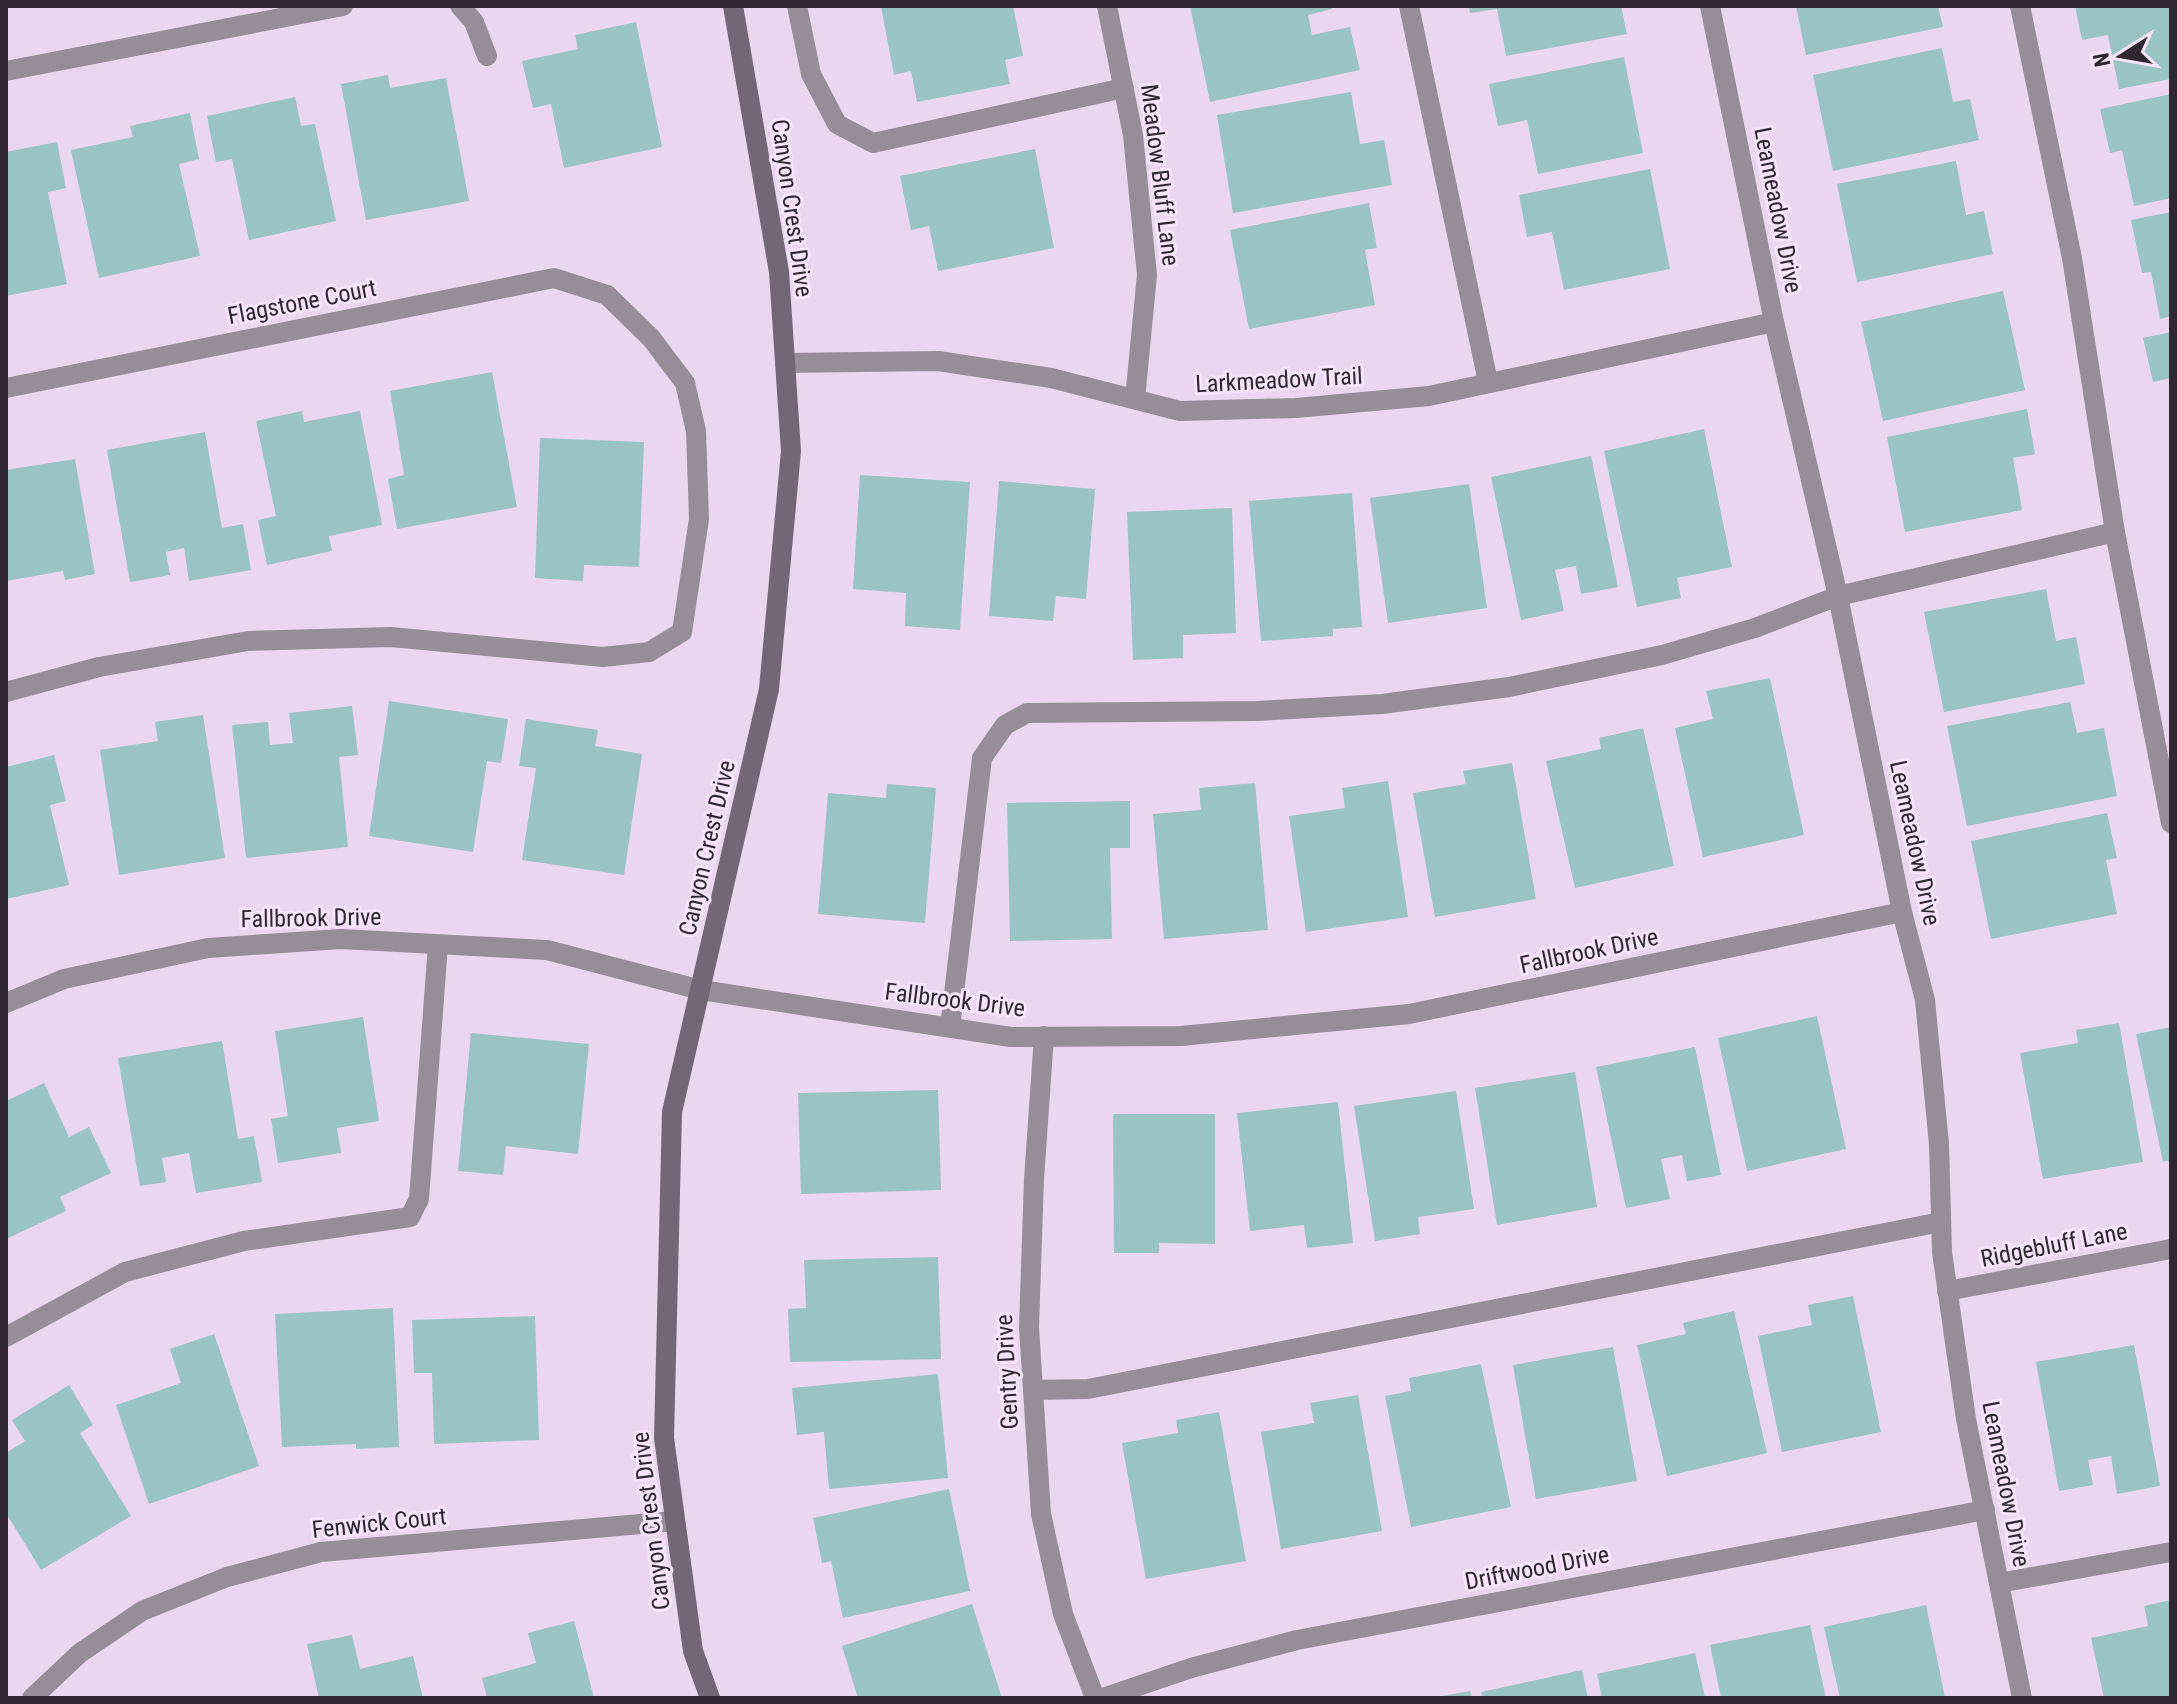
<svg xmlns="http://www.w3.org/2000/svg" width="2177" height="1704" font-family="'Roboto Condensed',sans-serif">
<style>
.building{fill:#9ac3c3}
.lines{fill:none;stroke-linecap:round;stroke-linejoin:round}
.lane{stroke:#968d98;stroke-width:20}
.street{stroke:#968d98;stroke-width:20}
.secondary{stroke:#736676;stroke-width:20}
.labels{text-anchor:middle;stroke-width:6;stroke-linejoin:round;paint-order:stroke}
.street-label{font-size:24px;fill:#2f2731;stroke:#f8e3fd}
</style>
<rect width="100%" height="100%" fill="#ebd6f0"/>
<g class="building">
<polygon points="881,6 1013,6 1023,56 1005,60 1010,84 917,102 911,71 894,75"/>
<polygon points="1190,6 1332,6 1332,9 1308,15 1312,35 1350,27 1360,70 1210,102"/>
<polygon points="1469,6 1621,6 1627,34 1506,56 1497,9 1470,13"/>
<polygon points="1796,6 1938,6 1943,27 1806,55"/>
<polygon points="2075,6 2171,6 2171,79 2119,89 2108,35 2082,40"/>
<polygon points="636,22 662,147 564,168 551,104 533,108 522,61 578,49 575,35"/>
<polygon points="1942,48 1953,102 1970,99 1979,140 1833,171 1813,75"/>
<polygon points="1624,57 1643,153 1538,174 1527,120 1498,126 1489,84"/>
<polygon points="388,75 390,88 446,78 469,201 366,220 341,84"/>
<polygon points="1351,92 1360,144 1384,140 1392,185 1233,213 1217,115"/>
<polygon points="2171,94 2171,198 2134,206 2122,150 2110,153 2100,109"/>
<polygon points="295,97 301,126 315,124 336,221 249,240 232,159 216,162 207,116"/>
<polygon points="190,113 199,159 179,164 200,256 99,278 71,150 133,137 130,126"/>
<polygon points="57,142 66,188 48,192 67,284 6,296 6,152"/>
<polygon points="1035,149 1054,248 938,271 929,226 911,230 900,176"/>
<polygon points="1956,161 1966,215 1984,211 1993,254 1857,282 1837,184"/>
<polygon points="1650,169 1670,269 1564,290 1552,232 1527,237 1519,195"/>
<polygon points="1369,203 1377,248 1365,250 1375,305 1249,329 1230,230"/>
<polygon points="2171,212 2171,316 2160,319 2151,272 2142,273 2131,220"/>
<polygon points="2003,291 2025,390 1883,421 1861,322"/>
<polygon points="2171,332 2171,378 2153,382 2143,338"/>
<polygon points="492,372 517,507 397,529 388,479 404,475 390,391"/>
<polygon points="2027,409 2035,454 2013,458 2022,510 1905,532 1887,437"/>
<polygon points="302,411 304,422 360,411 382,525 329,536 332,551 267,565 258,520 276,516 256,421"/>
<polygon points="1704,429 1732,567 1677,578 1681,598 1637,607 1604,451"/>
<polygon points="205,432 222,528 243,524 251,570 189,581 184,548 166,552 170,575 130,582 107,450"/>
<polygon points="540,438 644,442 639,567 584,565 583,581 535,578"/>
<polygon points="1591,456 1618,587 1581,594 1576,566 1555,570 1564,611 1521,620 1491,477"/>
<polygon points="75,459 95,574 65,580 63,571 6,581 6,470"/>
<polygon points="860,475 970,482 960,630 905,626 906,593 853,589"/>
<polygon points="999,481 1095,489 1086,599 1056,596 1053,621 989,616"/>
<polygon points="1469,484 1487,608 1388,623 1370,498"/>
<polygon points="1352,493 1362,627 1333,629 1333,636 1261,641 1249,501"/>
<polygon points="1232,508 1236,633 1183,635 1183,658 1133,660 1127,512"/>
<polygon points="2046,589 2056,641 2076,637 2085,684 1944,712 1924,612"/>
<polygon points="1770,678 1804,835 1703,857 1675,728 1713,719 1706,691"/>
<polygon points="389,701 508,719 501,763 487,761 473,852 369,836"/>
<polygon points="2070,702 2077,733 2104,728 2117,796 1967,826 1947,726"/>
<polygon points="352,706 358,755 339,757 348,847 246,858 232,725 268,722 270,745 293,743 289,713"/>
<polygon points="203,715 225,858 119,875 100,750 158,741 155,722"/>
<polygon points="526,719 598,730 595,746 642,754 624,875 522,860 536,768 519,766"/>
<polygon points="1643,728 1674,866 1575,888 1546,761 1601,749 1599,738"/>
<polygon points="54,755 66,801 50,805 69,885 6,899 6,767"/>
<polygon points="1512,763 1536,899 1435,917 1413,793 1466,784 1463,771"/>
<polygon points="1388,781 1408,917 1306,932 1289,816 1345,808 1342,788"/>
<polygon points="1255,783 1268,930 1164,939 1153,814 1201,810 1199,788"/>
<polygon points="887,784 936,788 925,923 818,914 828,793 886,798"/>
<polygon points="1130,801 1130,848 1110,848 1112,939 1010,941 1007,803"/>
<polygon points="2107,813 2117,858 2106,860 2117,914 1991,939 1971,841"/>
<polygon points="1817,1016 1846,1149 1747,1171 1718,1038"/>
<polygon points="363,1017 379,1121 337,1128 341,1153 278,1163 271,1119 288,1116 275,1031"/>
<polygon points="2119,1023 2143,1162 2043,1179 2020,1053 2078,1043 2076,1030"/>
<polygon points="2171,1027 2171,1160 2163,1162 2136,1034"/>
<polygon points="471,1033 589,1044 578,1154 506,1146 503,1175 458,1171"/>
<polygon points="222,1041 238,1139 254,1136 262,1182 196,1193 189,1153 162,1158 166,1182 140,1186 118,1058"/>
<polygon points="1695,1047 1721,1175 1687,1181 1682,1155 1661,1159 1670,1199 1626,1208 1596,1067"/>
<polygon points="1575,1072 1597,1207 1497,1225 1475,1088"/>
<polygon points="44,1083 69,1137 89,1127 111,1173 60,1197 66,1211 6,1239 6,1101"/>
<polygon points="938,1090 941,1190 801,1194 798,1093"/>
<polygon points="1456,1091 1474,1209 1418,1217 1420,1234 1375,1241 1354,1106"/>
<polygon points="1338,1102 1353,1243 1307,1248 1304,1225 1250,1231 1237,1113"/>
<polygon points="1113,1114 1215,1114 1215,1244 1159,1243 1159,1253 1114,1253"/>
<polygon points="938,1257 941,1359 790,1362 788,1309 806,1308 804,1260"/>
<polygon points="1853,1296 1881,1432 1782,1452 1758,1336 1812,1325 1808,1305"/>
<polygon points="393,1308 399,1447 356,1449 356,1444 282,1447 275,1314"/>
<polygon points="1734,1311 1767,1453 1667,1476 1637,1345 1686,1334 1683,1323"/>
<polygon points="535,1316 539,1440 434,1444 432,1373 414,1373 412,1320"/>
<polygon points="214,1334 259,1466 149,1504 116,1405 181,1383 170,1349"/>
<polygon points="2134,1345 2160,1486 2117,1494 2111,1456 2088,1460 2093,1485 2059,1491 2036,1362"/>
<polygon points="1613,1347 1637,1481 1536,1499 1513,1365"/>
<polygon points="1481,1364 1511,1507 1411,1527 1385,1396 1411,1391 1409,1378"/>
<polygon points="938,1374 948,1478 829,1489 824,1432 797,1435 792,1388"/>
<polygon points="69,1385 93,1425 80,1433 131,1516 41,1570 6,1513 6,1453 25,1441 12,1420"/>
<polygon points="1358,1395 1382,1531 1281,1549 1261,1432 1314,1423 1310,1403"/>
<polygon points="1219,1412 1246,1561 1146,1579 1122,1443 1178,1433 1176,1420"/>
<polygon points="949,1489 970,1591 843,1618 831,1561 822,1563 813,1518"/>
<polygon points="2171,1600 2171,1698 2104,1698 2091,1638 2148,1626 2144,1606"/>
<polygon points="972,1604 1002,1698 858,1698 842,1646"/>
<polygon points="1926,1605 1945,1698 1840,1698 1824,1627"/>
<polygon points="574,1621 594,1698 487,1698 482,1678 536,1663 528,1633"/>
<polygon points="1810,1625 1826,1698 1721,1698 1710,1645"/>
<polygon points="352,1635 360,1669 413,1656 423,1698 319,1698 307,1644"/>
<polygon points="1695,1653 1705,1698 1602,1698 1597,1674"/>
<polygon points="1582,1670 1588,1698 1483,1698 1481,1692"/>
<polygon points="1470,1691 1472,1698 1443,1698 1442,1696"/>
</g>
<g class="lines">
<g class="lane">
<polyline points="460,6 474,22 487,56"/>
<polyline points="797,6 811,74 837,124 873,143 1124,88"/>
<polyline points="1409,6 1488,382"/>
<polyline points="2020,6 2072,258 2115,532 2171,823"/>
<polyline points="6,71 343,6"/>
<polyline points="6,692 99,667 248,641 391,637 603,657 649,652 682,632 699,519 696,431 685,383 651,338 607,295"/>
<polyline points="950,1027 982,758 1005,725 1027,713 1257,711 1382,704 1509,687 1662,655 1755,628 1838,596 2115,532"/>
<polyline points="6,1337 125,1272 244,1241 410,1217 419,1199 438,945"/>
<polyline points="1033,1390 1088,1389 1941,1222"/>
<polyline points="1999,1583 2171,1552"/>
</g>
<g class="street">
<polyline points="1107,6 1133,135 1147,275 1135,399"/>
<polyline points="1710,6 1774,322 1838,596 1902,912 1925,1000 1939,1144 1942,1252 1966,1419 2022,1698"/>
<polyline points="785,363 938,361 1051,378 1180,411 1296,408 1429,396 1774,322"/>
<polyline points="6,388 554,278 607,295"/>
<polyline points="6,1003 64,979 208,948 341,939 547,950 701,990 1011,1037 1181,1036 1409,1014 1902,912"/>
<polyline points="1044,1036 1034,1179 1029,1327 1041,1514 1063,1614 1095,1698"/>
<polyline points="1947,1291 2171,1249"/>
<polyline points="32,1698 80,1653 142,1611 227,1577 321,1552 675,1521"/>
<polyline points="1103,1698 1191,1668 1297,1640 1985,1510"/>
</g>
<polyline class="secondary" points="710,1698 693,1651 664,1438 672,1112 769,689 791,451 779,272 733,6"/>
</g>
<g class="labels">
<g class="street-label">
<text transform="translate(1160 175) rotate(83)" y="8">Meadow Bluff Lane</text>
<text transform="translate(792 208) rotate(82)" y="8">Canyon Crest Drive</text>
<text transform="translate(1778 210) rotate(79)" y="8">Leameadow Drive</text>
<text transform="translate(302 302) rotate(-11)" y="8">Flagstone Court</text>
<text transform="translate(1279 380) rotate(-3)" y="8">Larkmeadow Trail</text>
<text transform="translate(1915 843) rotate(78)" y="8">Leameadow Drive</text>
<text transform="translate(707 848) rotate(-77)" y="8">Canyon Crest Drive</text>
<text transform="translate(311 918) rotate(-1)" y="8">Fallbrook Drive</text>
<text transform="translate(1589 951) rotate(-12)" y="8">Fallbrook Drive</text>
<text transform="translate(955 1000) rotate(7)" y="8">Fallbrook Drive</text>
<text transform="translate(2054 1245) rotate(-11)" y="8">Ridgebluff Lane</text>
<text transform="translate(1007 1372) rotate(-93)" y="8">Gentry Drive</text>
<text transform="translate(2006 1484) rotate(79)" y="8">Leameadow Drive</text>
<text transform="translate(651 1521) rotate(-97)" y="8">Canyon Crest Drive</text>
<text transform="translate(379 1523) rotate(-6)" y="8">Fenwick Court</text>
<text transform="translate(1537 1568) rotate(-11)" y="8">Driftwood Drive</text>
</g>
</g>
<rect width="2177" height="1704" fill="none" stroke="#2f2731" stroke-width="16"/>
<g transform="translate(2121 56) rotate(259)" stroke="#f8e3fd" stroke-width="6" paint-order="stroke">
<path d="M0-6L14 30L0 20L-14 30Z" fill="#2f2731"/>
<text y="-12" font-size="22" font-weight="bold" text-anchor="middle" fill="#2f2731">N</text>
</g>
</svg>
